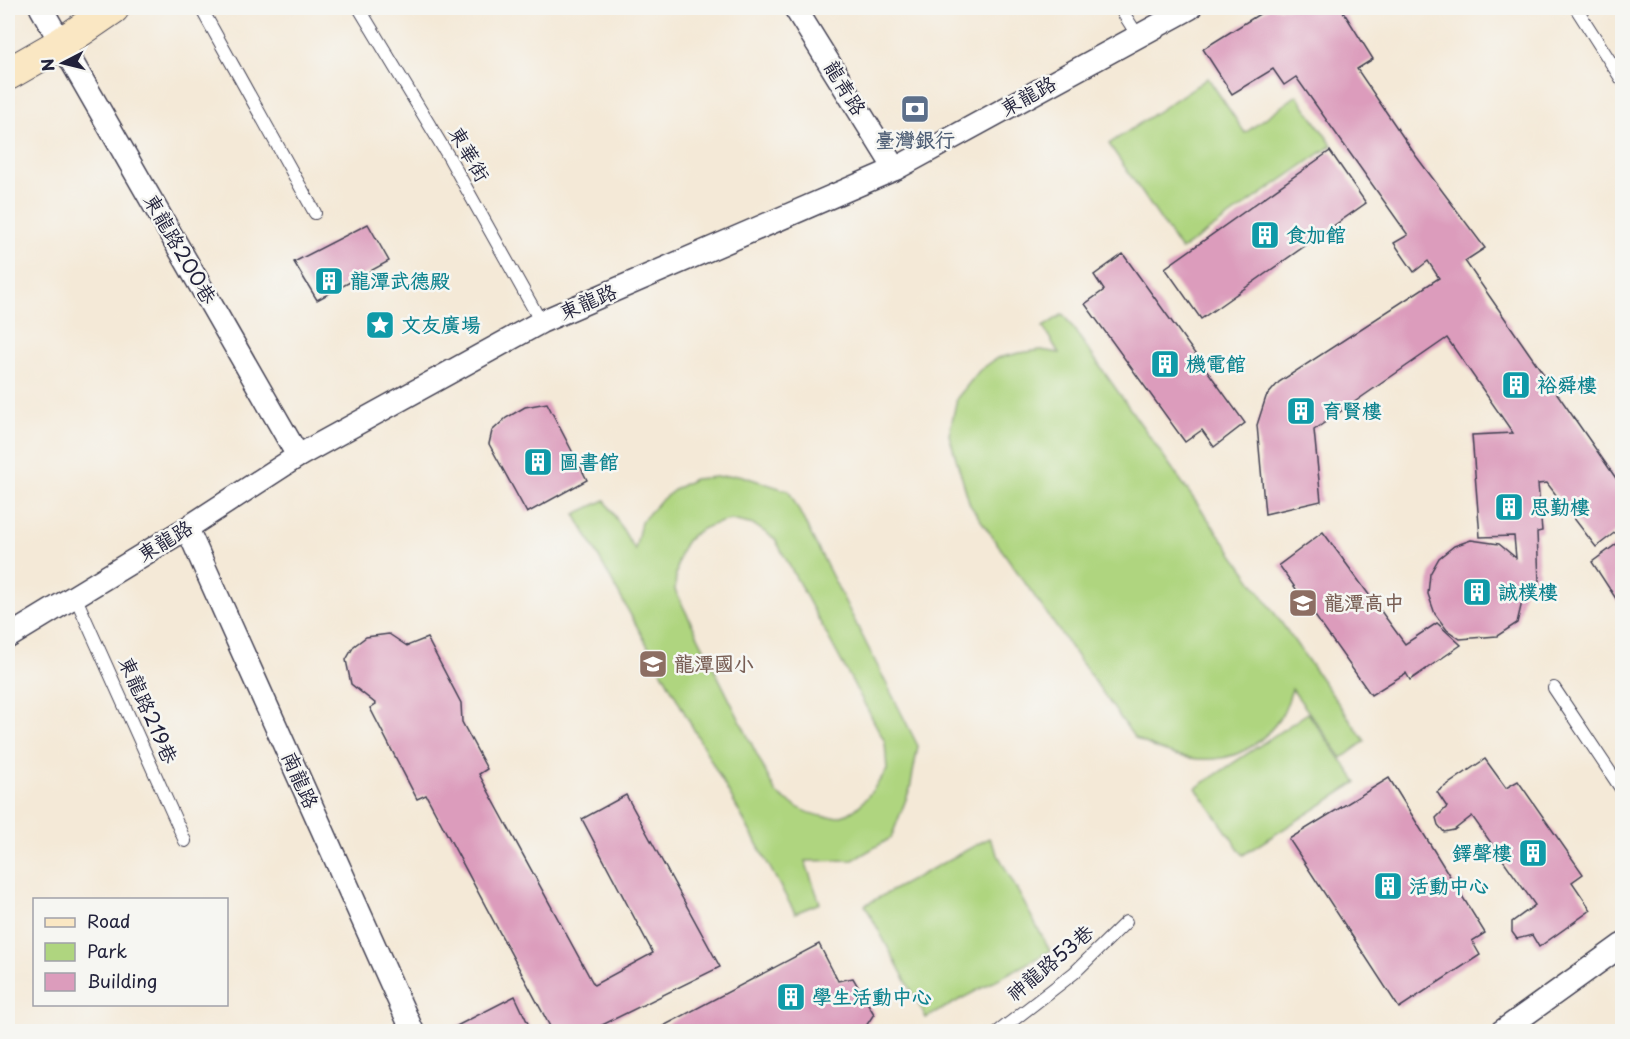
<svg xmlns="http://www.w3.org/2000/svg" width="1630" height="1039" font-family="'Playpen Sans','LXGW WenKai TC',sans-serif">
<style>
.green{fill:#afd57f;stroke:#687c5d;stroke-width:1.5;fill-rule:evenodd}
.building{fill:#dc9cbc}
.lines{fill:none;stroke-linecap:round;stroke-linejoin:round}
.lane-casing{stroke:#424052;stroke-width:14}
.street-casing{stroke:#424052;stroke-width:25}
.secondary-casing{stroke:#424052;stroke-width:34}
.lane{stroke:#fff;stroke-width:12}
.street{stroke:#fff;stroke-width:22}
.secondary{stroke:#fae7c3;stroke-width:32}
.labels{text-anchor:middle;stroke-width:5;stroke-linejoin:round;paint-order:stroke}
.street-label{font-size:20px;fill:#22223b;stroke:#f6f6f2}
.service-label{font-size:20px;font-weight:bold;fill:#4e5e75;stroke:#f6f6f2}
.culture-label{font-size:20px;font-weight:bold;fill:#0d838f;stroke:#f6f6f2;text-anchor:start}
.education-label{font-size:20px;font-weight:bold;fill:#785e54;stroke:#f6f6f2;text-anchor:start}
</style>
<rect width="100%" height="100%" fill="#f6f6f2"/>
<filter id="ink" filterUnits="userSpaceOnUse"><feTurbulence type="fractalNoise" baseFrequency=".0167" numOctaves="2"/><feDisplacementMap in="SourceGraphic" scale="12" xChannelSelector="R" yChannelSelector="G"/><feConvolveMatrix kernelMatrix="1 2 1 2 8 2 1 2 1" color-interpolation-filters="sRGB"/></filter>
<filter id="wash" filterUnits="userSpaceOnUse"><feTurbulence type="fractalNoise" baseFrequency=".008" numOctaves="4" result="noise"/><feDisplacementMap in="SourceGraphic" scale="24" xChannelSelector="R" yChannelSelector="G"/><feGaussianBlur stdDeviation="1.35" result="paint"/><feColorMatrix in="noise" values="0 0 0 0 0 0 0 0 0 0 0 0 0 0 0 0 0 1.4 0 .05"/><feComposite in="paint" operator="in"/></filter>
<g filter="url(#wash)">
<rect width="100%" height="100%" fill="#f4e9d7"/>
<g class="green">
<polygon points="1208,78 1245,133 1297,95 1332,145 1181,250 1109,144"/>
<path d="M1063,314L1365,741L1342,758L1292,689C1289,697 1287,707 1282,715C1245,772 1188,768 1134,737L970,505L949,435L957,398L979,371L997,358L1020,353L1041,350L1059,353L1043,327Z"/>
<path d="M739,475L789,491L918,746L910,789L891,838L853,860L805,861L820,903L795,913L575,514L605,500L635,550L641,522L660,501L677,488L694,479ZM731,520L754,525L775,539L885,742L887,770C879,781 871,794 861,804C836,831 799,811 776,793L675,590C677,545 685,529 731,520Z"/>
<polygon points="1308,713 1357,782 1243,855 1196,788"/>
<polygon points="989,838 1050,951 926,1018 865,905"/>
</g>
<g id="blocks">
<g class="building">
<polygon points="1269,8 1341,8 1373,59 1357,69 1416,156 1485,248 1465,261 1620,484 1622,482 1622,527 1596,547 1547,483 1538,484 1542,531 1537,532 1539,581 1525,589 1517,623 1497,636 1460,639 1447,630 1435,614 1428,594 1430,574 1439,558 1454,546 1471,540 1499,544 1516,558 1514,536 1480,537 1472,435 1513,433 1447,338 1314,430 1321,501 1265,514 1257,425 1266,397 1279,382 1439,278 1428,261 1414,272 1394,243 1408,235 1296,77 1284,85 1273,69 1232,94 1203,49"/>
<polygon points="1330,151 1366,203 1201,319 1165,268"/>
<polygon points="368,224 389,261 317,300 294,262"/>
<polygon points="1123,254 1245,423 1214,447 1202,430 1185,442 1085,304 1104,290 1094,275"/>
<polygon points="547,403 587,480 527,513 489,444 492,431 506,418 525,407"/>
<polygon points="1323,532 1405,644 1437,623 1461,645 1410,680 1406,673 1371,695 1279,565"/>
<polygon points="1622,540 1622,608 1592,562"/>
<polygon points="389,634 407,646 427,638 461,703 462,722 487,769 479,774 594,985 653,953 582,819 626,795 720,967 588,1032 553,1032 426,795 417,799 370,708 376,704 351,684 346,660 354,646 366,637"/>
<polygon points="1485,759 1506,788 1518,781 1583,874 1572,882 1591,910 1539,947 1532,935 1517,939 1512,932 1512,922 1535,905 1472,816 1454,830 1444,832 1438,825 1436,818 1447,807 1437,792"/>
<polygon points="1389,778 1485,933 1472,941 1480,955 1399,1008 1289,839"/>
<polygon points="819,944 838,981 853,978 874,1014 864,1029 865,1032 652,1032"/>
<polygon points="515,996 532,1032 445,1032"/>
</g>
</g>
</g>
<g filter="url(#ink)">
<use href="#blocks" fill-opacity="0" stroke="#424052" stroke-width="1.5"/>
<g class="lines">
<g class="lane-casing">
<g id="lane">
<polyline points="201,8 315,213"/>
<polyline points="359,8 450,159 541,322"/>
<polyline points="1120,8 1138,36"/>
<polyline points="1576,8 1622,80"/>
<polyline points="75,596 185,841"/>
<polyline points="1554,688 1622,790"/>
<polyline points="998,1032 1074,973 1126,922"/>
</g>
</g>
<g class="street-casing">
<g id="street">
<polyline points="41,8 298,456"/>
<polyline points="795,8 895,169"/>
<polyline points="187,528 413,1032"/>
<polyline points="8,637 187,528 298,456 541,322 895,169 1190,8"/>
<polyline points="1501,1032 1622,945"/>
</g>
</g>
<g class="secondary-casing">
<polyline id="secondary" points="8,74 62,43 113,8"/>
</g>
<use href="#lane" class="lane"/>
<use href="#street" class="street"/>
<use href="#secondary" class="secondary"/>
</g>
</g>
<defs>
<g id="bank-square" transform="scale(1.5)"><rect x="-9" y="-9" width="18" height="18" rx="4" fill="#5c6f8a" stroke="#f6f6f2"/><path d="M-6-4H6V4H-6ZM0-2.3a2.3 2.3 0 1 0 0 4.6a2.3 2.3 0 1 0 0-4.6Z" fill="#fff"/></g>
<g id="building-square" transform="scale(1.5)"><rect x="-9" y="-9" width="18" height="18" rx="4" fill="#0f9aa8" stroke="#f6f6f2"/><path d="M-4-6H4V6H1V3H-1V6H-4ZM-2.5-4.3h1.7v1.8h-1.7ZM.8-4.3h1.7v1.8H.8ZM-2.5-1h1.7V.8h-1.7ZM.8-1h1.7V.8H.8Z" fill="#fff"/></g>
<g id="sight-square" transform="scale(1.5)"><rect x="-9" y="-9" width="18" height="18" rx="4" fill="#0f9aa8" stroke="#f6f6f2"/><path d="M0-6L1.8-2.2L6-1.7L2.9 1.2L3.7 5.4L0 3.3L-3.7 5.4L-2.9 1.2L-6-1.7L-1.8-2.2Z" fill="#fff"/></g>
<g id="school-square" transform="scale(1.5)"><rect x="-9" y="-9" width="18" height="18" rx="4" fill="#8d6e63" stroke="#f6f6f2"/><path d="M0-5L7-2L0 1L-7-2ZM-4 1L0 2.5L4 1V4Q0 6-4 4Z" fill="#fff"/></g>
</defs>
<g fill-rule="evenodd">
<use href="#bank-square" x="915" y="109"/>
<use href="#building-square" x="1265" y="235"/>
<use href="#building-square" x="329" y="281"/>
<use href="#sight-square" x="380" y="325"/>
<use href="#building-square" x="1165" y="364"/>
<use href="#building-square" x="1516" y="385"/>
<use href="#building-square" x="1301" y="411"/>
<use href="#building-square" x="538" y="462"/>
<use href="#building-square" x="1509" y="507"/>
<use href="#building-square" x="1477" y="592"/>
<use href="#school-square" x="1303" y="603"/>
<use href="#school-square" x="653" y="664"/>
<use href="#building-square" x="1533" y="853"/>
<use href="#building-square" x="1388" y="886"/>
<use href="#building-square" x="791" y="997"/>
</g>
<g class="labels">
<g class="street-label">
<text transform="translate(845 88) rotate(58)" y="7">龍青路</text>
<text transform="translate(1028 96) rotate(-29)" y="7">東龍路</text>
<text transform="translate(469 154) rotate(60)" y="7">東華街</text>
<text transform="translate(180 249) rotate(60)" y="7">東龍路200巷</text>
<text transform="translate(588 302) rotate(-23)" y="7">東龍路</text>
<text transform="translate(165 541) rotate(-31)" y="7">東龍路</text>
<text transform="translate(148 710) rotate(66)" y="7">東龍路219巷</text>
<text transform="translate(300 780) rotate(66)" y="7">南龍路</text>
<text transform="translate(1050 963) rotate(-40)" y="7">神龍路53巷</text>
</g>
<g class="service-label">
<text x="915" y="147">臺灣銀行</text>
</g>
<g class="culture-label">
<text x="1286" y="242">食加館</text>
<text x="350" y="288">龍潭武德殿</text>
<text x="401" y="332">文友廣場</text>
<text x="1186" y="371">機電館</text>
<text x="1537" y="392">裕舜樓</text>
<text x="1322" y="418">育賢樓</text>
<text x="559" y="469">圖書館</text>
<text x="1530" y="514">思勤樓</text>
<text x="1498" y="599">誠樸樓</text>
<text x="1512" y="860" text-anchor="end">鐸聲樓</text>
<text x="1409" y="893">活動中心</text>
<text x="812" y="1004">學生活動中心</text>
</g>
<g class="education-label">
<text x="1324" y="610">龍潭高中</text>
<text x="674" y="671">龍潭國小</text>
</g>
</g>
<rect width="1630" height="1039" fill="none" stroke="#f6f6f2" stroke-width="30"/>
<rect x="33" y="898" width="195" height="108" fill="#f6f6f2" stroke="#a1a1a9" stroke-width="1.5"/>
<rect x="45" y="918" width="30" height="9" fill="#fae7c3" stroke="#a1a1a9" stroke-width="1.5"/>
<text x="87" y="928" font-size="18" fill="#22223b">Road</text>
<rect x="45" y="943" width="30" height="18" fill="#afd57f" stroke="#a1a1a9" stroke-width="1.5"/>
<text x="87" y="958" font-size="18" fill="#22223b">Park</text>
<rect x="45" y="973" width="30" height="18" fill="#dc9cbc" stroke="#a1a1a9" stroke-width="1.5"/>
<text x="87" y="988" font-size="18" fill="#22223b">Building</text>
<g transform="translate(63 63) rotate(263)" stroke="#f6f6f2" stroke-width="4.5" paint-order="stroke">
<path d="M0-4.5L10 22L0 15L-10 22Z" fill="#22223b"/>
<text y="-9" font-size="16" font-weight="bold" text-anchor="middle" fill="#22223b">N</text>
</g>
</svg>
